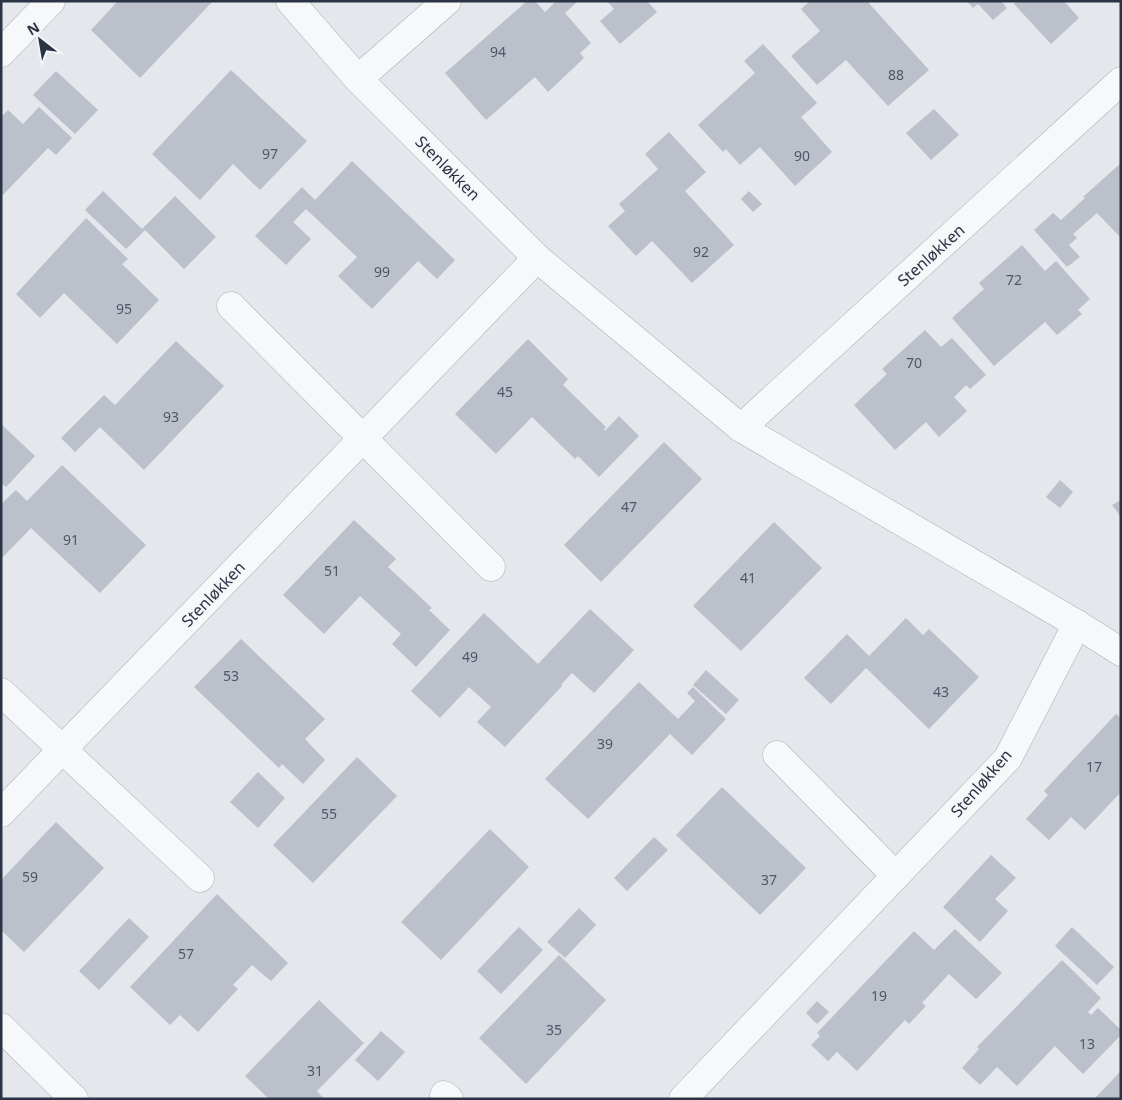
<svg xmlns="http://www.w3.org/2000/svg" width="1122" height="1100" font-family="'Noto Sans',sans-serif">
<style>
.building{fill:#bbc0ca}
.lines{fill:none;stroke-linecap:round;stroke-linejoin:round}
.street-casing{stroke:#a9aeb7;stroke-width:29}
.street{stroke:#f7f8fa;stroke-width:28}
.labels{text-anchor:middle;stroke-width:4;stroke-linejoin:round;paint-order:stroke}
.number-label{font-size:14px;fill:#4f5766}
.street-label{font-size:16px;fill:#2b3445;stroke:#f4f6f9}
</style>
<rect width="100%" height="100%" fill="#e4e7ec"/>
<g class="building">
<polygon points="118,1 213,1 140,78 91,30"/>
<polygon points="527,1 535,1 545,12 556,1 578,1 565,13 591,43 580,53 584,58 548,92 535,77 486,120 445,73"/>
<polygon points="607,1 647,1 657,12 620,44 600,21 614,9"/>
<polygon points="810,1 867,1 929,70 888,106 846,60 817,85 791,56 820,31 801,9"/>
<polygon points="967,1 1001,1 1007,8 993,20 978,4 973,8"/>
<polygon points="1017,1 1064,1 1079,18 1051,44 1014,4"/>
<polygon points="763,44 817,103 801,117 832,152 795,186 760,147 740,165 726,149 723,152 698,125 755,73 744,61"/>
<polygon points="231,70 307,141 260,190 233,164 200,200 152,154"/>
<polygon points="56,71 98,110 75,134 33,95"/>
<polygon points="39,107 72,138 56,155 48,148 1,197 1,117 8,110 23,124"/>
<polygon points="934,109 959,135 931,160 906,133"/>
<polygon points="669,132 706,172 685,191 734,245 692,283 652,241 636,256 608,226 625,211 619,204 658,169 645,154"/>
<polygon points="352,161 455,260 437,279 418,261 372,309 338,276 357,257 306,209 293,222 311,239 286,265 255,236 302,187 315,200"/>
<polygon points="1121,163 1121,238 1097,213 1073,234 1077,238 1069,245 1080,257 1067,267 1034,230 1053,213 1061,220 1085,198 1083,197"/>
<polygon points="103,191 142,229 175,196 216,237 184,269 145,230 126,249 85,210"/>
<polygon points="749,191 762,204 753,212 741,199"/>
<polygon points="86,218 128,259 122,264 159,300 117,344 64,293 40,318 16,294"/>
<polygon points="1022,245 1045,271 1056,261 1090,299 1078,310 1082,314 1057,335 1045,322 994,366 952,318 984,289 979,283"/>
<polygon points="925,330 941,347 952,338 986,375 970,389 966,385 954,397 967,411 939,437 926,422 895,450 854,405 887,374 882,369"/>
<polygon points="528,339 568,379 563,385 606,427 604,429 605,431 619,416 639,436 599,477 578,456 575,459 532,417 496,454 455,414"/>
<polygon points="176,341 224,386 144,470 100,427 75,452 61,438 104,395 115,405"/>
<polygon points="1,424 35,456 6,487 1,483"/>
<polygon points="664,442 702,479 601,582 564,545"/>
<polygon points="62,465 146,545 100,593 31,528 1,559 1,504 16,490 27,501"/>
<polygon points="1060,480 1073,492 1060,508 1046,497"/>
<polygon points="1121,500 1121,517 1112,505"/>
<polygon points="354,520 396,559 388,567 432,608 429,610 450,630 416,667 392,644 401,634 360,596 324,634 283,595"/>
<polygon points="774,522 822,568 741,651 693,606"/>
<polygon points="590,609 634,650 594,693 572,673 561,685 562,686 505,747 477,722 491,707 469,687 440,718 411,691 484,613 538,664"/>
<polygon points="906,618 923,635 929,629 979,677 929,729 866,668 831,704 804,678 847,634 869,656"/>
<polygon points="241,639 325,719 305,739 325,760 303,784 282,764 279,768 194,687"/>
<polygon points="706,670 739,700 726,714 693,685"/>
<polygon points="639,682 678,719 695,701 687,693 693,687 726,719 692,755 670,734 588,819 545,779"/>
<polygon points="1116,714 1121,718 1121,792 1085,830 1071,817 1049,840 1026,819 1048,795 1044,791"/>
<polygon points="357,757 397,796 313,883 273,845"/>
<polygon points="258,772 285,798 258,828 230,802"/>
<polygon points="722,787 806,868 760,915 676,835"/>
<polygon points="56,822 104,868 24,952 1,930 1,880"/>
<polygon points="490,829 529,867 441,960 401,922"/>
<polygon points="654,837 668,850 627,891 614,878"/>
<polygon points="991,855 1016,878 995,899 1008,911 980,942 943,907"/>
<polygon points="217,894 288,963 271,981 252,965 233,985 238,989 198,1032 180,1015 170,1025 130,987"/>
<polygon points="579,908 596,925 565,958 547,942"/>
<polygon points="129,918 149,937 99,990 79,971"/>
<polygon points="519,927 543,950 501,994 477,971"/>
<polygon points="1072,927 1114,967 1097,985 1055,946"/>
<polygon points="955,929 1002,973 976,999 949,974 922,1003 926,1006 909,1024 905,1020 857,1071 837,1052 828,1061 811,1045 820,1036 817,1033 914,931 934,950"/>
<polygon points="559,955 606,1000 526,1084 479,1038"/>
<polygon points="1062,960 1101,998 1088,1012 1091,1015 1098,1008 1121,1030 1121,1035 1083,1074 1055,1046 1017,1086 997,1067 980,1085 962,1068 979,1049 977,1047"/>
<polygon points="319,1000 364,1043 317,1091 324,1099 269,1099 245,1076"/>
<polygon points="817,1001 829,1012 817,1024 806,1013"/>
<polygon points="381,1031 405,1052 378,1081 355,1060"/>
<polygon points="1121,1071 1121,1099 1094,1099"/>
</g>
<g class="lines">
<g class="street-casing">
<g id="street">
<polyline points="290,1 358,79 537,258 741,428 1077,624 1121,652"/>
<polyline points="1,53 51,1"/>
<polyline points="358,79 447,1"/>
<polyline points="231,306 491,567"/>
<polyline points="741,428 1121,81"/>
<polyline points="1,692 200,878"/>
<polyline points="777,755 896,876"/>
<polyline points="1,813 537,258"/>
<polyline points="1,1027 74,1099"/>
<polyline points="444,1095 449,1099"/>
<polyline points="683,1099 1008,758 1077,624"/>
</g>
</g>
<use href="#street" class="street"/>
</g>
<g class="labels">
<g class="number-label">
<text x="498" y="57">94</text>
<text x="896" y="80">88</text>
<text x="270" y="159">97</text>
<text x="802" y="161">90</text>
<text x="701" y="257">92</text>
<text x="382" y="277">99</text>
<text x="1014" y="285">72</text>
<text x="124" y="314">95</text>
<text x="914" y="368">70</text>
<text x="505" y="397">45</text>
<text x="171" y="422">93</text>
<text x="629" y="512">47</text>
<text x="71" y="545">91</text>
<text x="332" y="576">51</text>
<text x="748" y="583">41</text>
<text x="470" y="662">49</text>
<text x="231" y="681">53</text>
<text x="941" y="697">43</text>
<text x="605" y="749">39</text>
<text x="1094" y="772">17</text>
<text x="329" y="819">55</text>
<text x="30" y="882">59</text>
<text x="769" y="885">37</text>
<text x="186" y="959">57</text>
<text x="879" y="1001">19</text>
<text x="554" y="1035">35</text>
<text x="1087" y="1049">13</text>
<text x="315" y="1076">31</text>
</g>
<g class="street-label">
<text transform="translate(448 168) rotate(45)" y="6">Stenløkken</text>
<text transform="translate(931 255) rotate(-42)" y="6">Stenløkken</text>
<text transform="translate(213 594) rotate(-46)" y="6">Stenløkken</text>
<text transform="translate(981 783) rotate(-49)" y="6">Stenløkken</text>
</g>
</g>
<rect width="1122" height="1100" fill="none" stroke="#2b3445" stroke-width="5"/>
<g transform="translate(40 40) rotate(329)" stroke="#f4f6f9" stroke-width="4" paint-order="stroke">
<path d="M0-4L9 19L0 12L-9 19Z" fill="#2b3445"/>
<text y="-8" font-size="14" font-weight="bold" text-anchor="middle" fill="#2b3445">N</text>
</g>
</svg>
